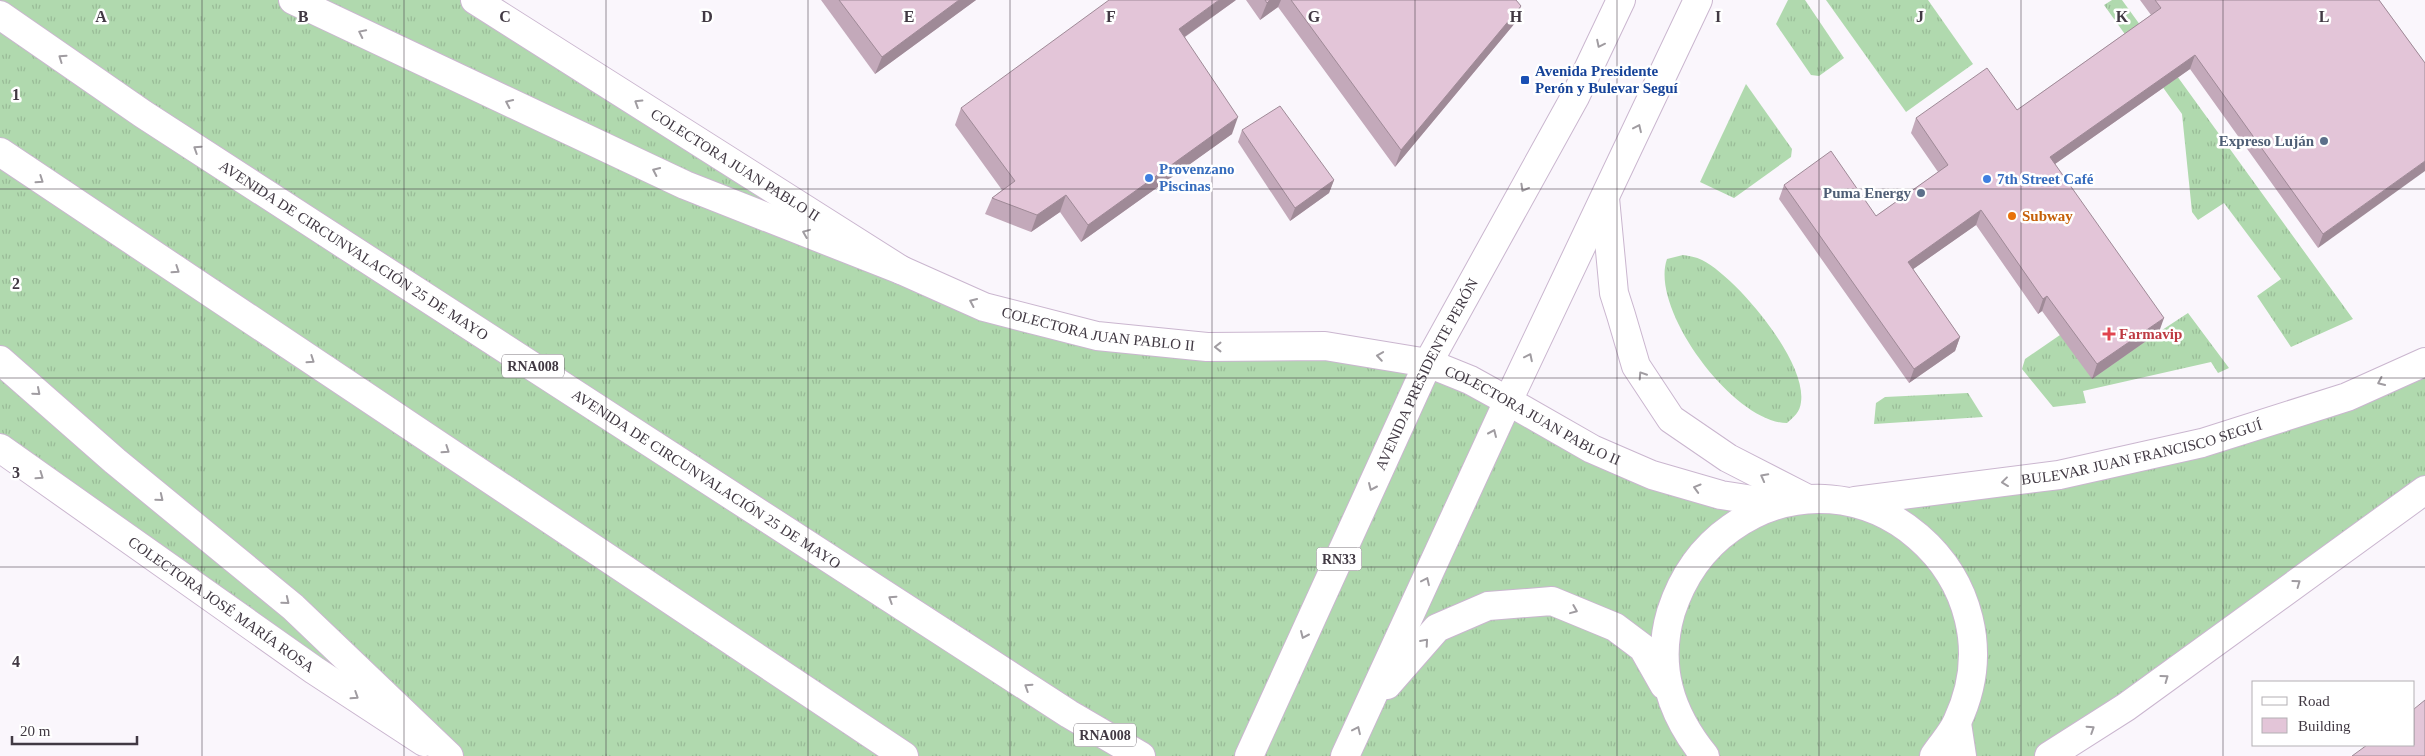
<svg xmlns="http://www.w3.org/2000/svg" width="2425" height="756" font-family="Georgia,serif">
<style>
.grass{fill:url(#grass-tufts)}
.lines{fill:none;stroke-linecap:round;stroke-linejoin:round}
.major-casing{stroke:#cab6cf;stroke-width:30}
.highway-casing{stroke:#cab6cf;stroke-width:30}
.major{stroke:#fff;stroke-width:28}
.highway{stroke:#fff;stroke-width:28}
.wall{fill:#c3a9ba}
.shaded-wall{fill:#9f8a97}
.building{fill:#e3c5d8;stroke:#9f8a97}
.oneway{stroke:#a09ca1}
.grid{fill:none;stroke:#413943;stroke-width:1;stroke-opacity:0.55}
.transit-dot{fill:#1a4fb4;stroke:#fff;stroke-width:2}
.service-dot{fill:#5c6f8a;stroke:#fff;stroke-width:2}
.shop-dot{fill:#3f7fe0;stroke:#fff;stroke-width:2}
.food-dot{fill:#e8710a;stroke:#fff;stroke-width:2}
.health-dot{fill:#e0444e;stroke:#fff;stroke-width:2}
.labels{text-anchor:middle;stroke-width:5;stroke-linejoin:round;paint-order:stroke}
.shield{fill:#fff;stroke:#7a747b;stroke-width:1}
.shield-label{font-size:14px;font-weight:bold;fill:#413943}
.transit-label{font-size:15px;font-weight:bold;fill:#164399;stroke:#fff;text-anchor:start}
.service-label{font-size:15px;font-weight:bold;fill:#4e5e75;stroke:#fff;text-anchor:end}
.street-label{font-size:15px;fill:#413943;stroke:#fff}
.shop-label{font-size:15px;font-weight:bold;fill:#366cbe;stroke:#fff;text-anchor:start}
.food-label{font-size:15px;font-weight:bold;fill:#c56008;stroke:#fff;text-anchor:start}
.health-label{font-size:15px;font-weight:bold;fill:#be3a42;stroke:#fff;text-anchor:start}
.grid-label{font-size:16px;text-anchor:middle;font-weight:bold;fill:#413943;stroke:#fff;stroke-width:5;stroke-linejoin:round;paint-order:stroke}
</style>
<defs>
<pattern id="grass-tufts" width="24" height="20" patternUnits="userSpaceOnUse" patternTransform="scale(1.25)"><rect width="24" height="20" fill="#b0d9ae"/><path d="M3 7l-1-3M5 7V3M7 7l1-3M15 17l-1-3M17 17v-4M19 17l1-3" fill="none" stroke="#99bb97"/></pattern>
</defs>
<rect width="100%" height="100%" fill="#faf6fc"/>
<g class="grass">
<polygon points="0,0 475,0 900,270 1097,336 1428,363 1592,449 1779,504 2059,475 2425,362 2425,490 2049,756 445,756 0,448"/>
<polygon points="1788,0 1805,0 1844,58 1819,76 1811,75 1776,24"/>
<polygon points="1826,0 1928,0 1973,64 1906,112"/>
<polygon points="2112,0 2122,0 2353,319 2291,347 2257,296 2281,279 2224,203 2198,220 2192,212 2182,114 2104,5"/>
<polygon points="1746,84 1792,149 1791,157 1734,198 1700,182"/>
<path d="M1683,255C1689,256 1696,257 1702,260C1736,277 1807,361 1801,402C1800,412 1794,417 1787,423C1734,423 1649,309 1667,259Z"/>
<polygon points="2188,313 2229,368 2218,373 2211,362 2083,391 2086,403 2053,407 2022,369 2025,359 2060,335 2159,332"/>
<polygon points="1968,393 1983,417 1874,424 1876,403 1885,397"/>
</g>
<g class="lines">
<g class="major-casing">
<g id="major">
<path id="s1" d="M475,0L901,270L984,307L1097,336L1207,347L1325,346L1428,363L1470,380L1508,401L1592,449L1652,475L1721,495L1779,504"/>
<polyline points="1605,198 1614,293 1621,315 1636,366 1671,419 1728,458 1808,499"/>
<path id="s2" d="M0,448L314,670L424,742"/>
<path id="s3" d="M1855,501L2059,475L2202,443L2347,397L2425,362"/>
<polyline points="1387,685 1437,628 1488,606 1552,601 1615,627 1643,648 1664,685"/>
<polyline points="1957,723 1962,756"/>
<path id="s4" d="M1249,756L1428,363L1575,97L1621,0"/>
<polyline points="1345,756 1508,401 1698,0"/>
<path d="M1705,756C1670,713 1655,666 1671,612C1682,578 1701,549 1731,528C1861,436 2025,579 1957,722C1952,734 1941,745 1934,756"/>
<polyline points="2049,756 2126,707 2425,490"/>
</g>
</g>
<g class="highway-casing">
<g id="highway">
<polyline points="293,0 685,185 901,270"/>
<path id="s5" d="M0,15L143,114L1069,714L1141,756"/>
<polyline points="0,152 904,756"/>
<polyline points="0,360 115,461 293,607 449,756"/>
</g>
</g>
<use href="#major" class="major"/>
<use href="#highway" class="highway"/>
</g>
<g class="wall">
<polygon points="821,0 976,0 875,74"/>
<polygon points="1236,0 1185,37 1232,134 1081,242 1060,212 1031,232 985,214 992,198 1002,190 955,125 961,108"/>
<polygon points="1246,0 1516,0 1515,23 1395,167 1278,7 1260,20"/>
<polygon points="2140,0 2379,0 2425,63 2318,248 2190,69 2055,164 2159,332 2092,379 2042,311 2038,314 1976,225 1913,269 1960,337 1955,351 1909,383 1779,199 1784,185 1876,216 1938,172 1911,133 1916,118 2017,110 2151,15"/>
<polygon points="1242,130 1334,180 1329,193 1290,221 1238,142"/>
</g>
<g class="shaded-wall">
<polygon points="959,0 976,0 875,74 882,57"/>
<polygon points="1219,0 1236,0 1173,45 1179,29"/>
<polygon points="1270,0 1281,0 1278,7 1260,20 1267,3"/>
<polygon points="1521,6 1515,23 1395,167 1401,150"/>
<polygon points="2195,55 2190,69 2045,171 2050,157"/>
<polygon points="1238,117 1232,134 1081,242 1088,225"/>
<polygon points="2425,161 2425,171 2318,248 2323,234"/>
<polygon points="1334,180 1329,193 1290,221 1295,208"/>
<polygon points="1066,195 1060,212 1031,232 1037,215"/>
<polygon points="1981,210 1976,225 1902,277 1908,262"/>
<polygon points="2047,296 2042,311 2038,314 2043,299"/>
<polygon points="2164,318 2159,332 2092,379 2097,364"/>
<polygon points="1960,337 1955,351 1909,383 1914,369"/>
</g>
<g class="building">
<polygon points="839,0 959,0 882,57"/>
<polygon points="1109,0 1219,0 1179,29 1238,117 1088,225 1066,195 1037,215 992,198 1015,181 961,108"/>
<polygon points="1265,0 1270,0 1267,3"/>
<polygon points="1291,0 1516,0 1521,6 1401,150"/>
<polygon points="2155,0 2379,0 2425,63 2425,161 2323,234 2195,55 2050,157 2164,318 2097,364 2047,296 2043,299 1981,210 1908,262 1960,337 1914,369 1784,185 1831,151 1876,216 1948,165 1916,118 1987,68 2017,110 2161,8"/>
<polygon points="1280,106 1334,180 1295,208 1242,130"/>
<polygon points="2425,700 2425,756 2352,756 2367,745 2414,745 2414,709"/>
</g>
<defs><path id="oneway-chevron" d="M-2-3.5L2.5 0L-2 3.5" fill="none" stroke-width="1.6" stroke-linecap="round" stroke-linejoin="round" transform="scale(1.25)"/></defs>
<g class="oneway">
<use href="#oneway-chevron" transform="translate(362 33) rotate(-154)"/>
<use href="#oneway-chevron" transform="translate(1600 44) rotate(116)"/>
<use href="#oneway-chevron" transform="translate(62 58) rotate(-145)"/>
<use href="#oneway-chevron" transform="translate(509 103) rotate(-155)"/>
<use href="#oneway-chevron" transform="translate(638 103) rotate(-148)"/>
<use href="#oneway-chevron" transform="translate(1638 128) rotate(-65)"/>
<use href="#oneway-chevron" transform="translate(197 149) rotate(-147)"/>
<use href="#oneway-chevron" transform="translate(656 171) rotate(-155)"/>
<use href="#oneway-chevron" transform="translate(40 180) rotate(34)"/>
<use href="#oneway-chevron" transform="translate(1524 188) rotate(119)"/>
<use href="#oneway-chevron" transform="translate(806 233) rotate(-158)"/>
<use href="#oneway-chevron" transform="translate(176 270) rotate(34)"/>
<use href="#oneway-chevron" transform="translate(973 302) rotate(-156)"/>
<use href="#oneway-chevron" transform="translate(1218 347) rotate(180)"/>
<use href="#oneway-chevron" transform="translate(1380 356) rotate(-171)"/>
<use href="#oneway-chevron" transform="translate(1529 357) rotate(-64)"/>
<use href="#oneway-chevron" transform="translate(311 360) rotate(34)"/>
<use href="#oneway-chevron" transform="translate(1642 375) rotate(-123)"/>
<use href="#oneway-chevron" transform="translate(2381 382) rotate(155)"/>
<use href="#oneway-chevron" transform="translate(37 392) rotate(41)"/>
<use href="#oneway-chevron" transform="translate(1493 433) rotate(-66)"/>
<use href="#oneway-chevron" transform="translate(446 450) rotate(34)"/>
<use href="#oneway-chevron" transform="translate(40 476) rotate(35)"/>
<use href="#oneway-chevron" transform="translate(1764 477) rotate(-152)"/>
<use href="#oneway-chevron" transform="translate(2005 482) rotate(173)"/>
<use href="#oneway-chevron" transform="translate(1372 487) rotate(114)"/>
<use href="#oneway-chevron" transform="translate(1697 488) rotate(-164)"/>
<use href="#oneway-chevron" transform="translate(160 498) rotate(39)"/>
<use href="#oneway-chevron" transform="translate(1426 581) rotate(-65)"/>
<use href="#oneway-chevron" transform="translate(2297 583) rotate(-36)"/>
<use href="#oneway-chevron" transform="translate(892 599) rotate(-147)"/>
<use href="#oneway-chevron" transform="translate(286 601) rotate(39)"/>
<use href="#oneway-chevron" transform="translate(1574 610) rotate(22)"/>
<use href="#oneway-chevron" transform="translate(1304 635) rotate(114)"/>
<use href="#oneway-chevron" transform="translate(1425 642) rotate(-49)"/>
<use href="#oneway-chevron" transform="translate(2165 678) rotate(-36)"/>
<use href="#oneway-chevron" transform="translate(1028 687) rotate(-147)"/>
<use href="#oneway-chevron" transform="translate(355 696) rotate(33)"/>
<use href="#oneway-chevron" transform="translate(2091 729) rotate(-33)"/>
<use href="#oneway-chevron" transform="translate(1357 730) rotate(-65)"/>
</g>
<path class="grid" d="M202,0V756M404,0V756M606,0V756M808,0V756M1010,0V756M1212,0V756M1415,0V756M1617,0V756M1819,0V756M2021,0V756M2223,0V756M0,189H2425M0,378H2425M0,567H2425"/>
<rect class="transit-dot" x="1520" y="75" width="10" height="10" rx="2.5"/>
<g class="service-dot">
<circle cx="2324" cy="141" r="5"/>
<circle cx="1921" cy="193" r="5"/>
</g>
<g class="shop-dot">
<circle cx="1149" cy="178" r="5"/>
<circle cx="1987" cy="179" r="5"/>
</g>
<circle class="food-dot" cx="2012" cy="216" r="5"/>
<path class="health-dot" d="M2106.5 326.5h5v5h5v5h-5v5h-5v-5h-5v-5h5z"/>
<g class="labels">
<g class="shield">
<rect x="502" y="354.5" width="62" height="23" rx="4"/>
<rect x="1316.5" y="547.5" width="45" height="23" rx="4"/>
<rect x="1074" y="723.5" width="62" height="23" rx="4"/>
</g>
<g class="shield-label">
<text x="533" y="371">RNA008</text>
<text x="1339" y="564">RN33</text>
<text x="1105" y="740">RNA008</text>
</g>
<g class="transit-label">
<text x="1535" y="76">Avenida Presidente<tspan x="1535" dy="17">Perón y Bulevar Seguí</tspan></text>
</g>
<g class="service-label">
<text x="2314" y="146">Expreso Luján</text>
<text x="1911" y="198">Puma Energy</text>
</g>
<g class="street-label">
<text dy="5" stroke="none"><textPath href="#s1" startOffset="308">COLECTORA JUAN PABLO II</textPath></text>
<text dy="5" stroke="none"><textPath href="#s5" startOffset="425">AVENIDA DE CIRCUNVALACIÓN 25 DE MAYO</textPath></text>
<text dy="5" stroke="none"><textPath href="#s1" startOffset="712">COLECTORA JUAN PABLO II</textPath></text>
<text dy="5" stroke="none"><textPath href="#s4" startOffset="421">AVENIDA PRESIDENTE PERÓN</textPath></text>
<text dy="5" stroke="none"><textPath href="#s1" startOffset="1162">COLECTORA JUAN PABLO II</textPath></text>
<text dy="5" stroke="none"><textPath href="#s3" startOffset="291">BULEVAR JUAN FRANCISCO SEGUÍ</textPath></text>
<text dy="5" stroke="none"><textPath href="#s5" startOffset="845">AVENIDA DE CIRCUNVALACIÓN 25 DE MAYO</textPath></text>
<text dy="5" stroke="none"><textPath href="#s2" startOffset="271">COLECTORA JOSÉ MARÍA ROSA</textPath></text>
</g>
<g class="shop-label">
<text x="1159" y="174">Provenzano<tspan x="1159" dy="17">Piscinas</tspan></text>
<text x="1997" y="184">7th Street Café</text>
</g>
<g class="food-label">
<text x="2022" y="221">Subway</text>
</g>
<g class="health-label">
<text x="2119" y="339">Farmavip</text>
</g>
</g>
<g class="grid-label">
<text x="101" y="22">A</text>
<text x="303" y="22">B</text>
<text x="505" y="22">C</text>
<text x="707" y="22">D</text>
<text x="909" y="22">E</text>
<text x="1111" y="22">F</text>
<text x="1314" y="22">G</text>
<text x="1516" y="22">H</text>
<text x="1718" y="22">I</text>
<text x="1920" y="22">J</text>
<text x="2122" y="22">K</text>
<text x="2324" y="22">L</text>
<text x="16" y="100">1</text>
<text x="16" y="289">2</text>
<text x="16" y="478">3</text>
<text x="16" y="667">4</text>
</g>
<rect x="2252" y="681" width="162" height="65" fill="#ffffff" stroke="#b3b0b4"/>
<rect x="2262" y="697" width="25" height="8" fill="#ffffff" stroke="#b3b0b4"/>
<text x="2298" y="706" font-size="15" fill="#413943">Road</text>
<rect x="2262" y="718" width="25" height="15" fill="#e3c5d8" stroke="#b3b0b4"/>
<text x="2298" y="731" font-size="15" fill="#413943">Building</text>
<path d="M12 736v8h125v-8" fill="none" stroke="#413943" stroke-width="2.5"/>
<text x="20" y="736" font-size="15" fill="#413943" stroke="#ffffff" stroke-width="4" paint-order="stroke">20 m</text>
</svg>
